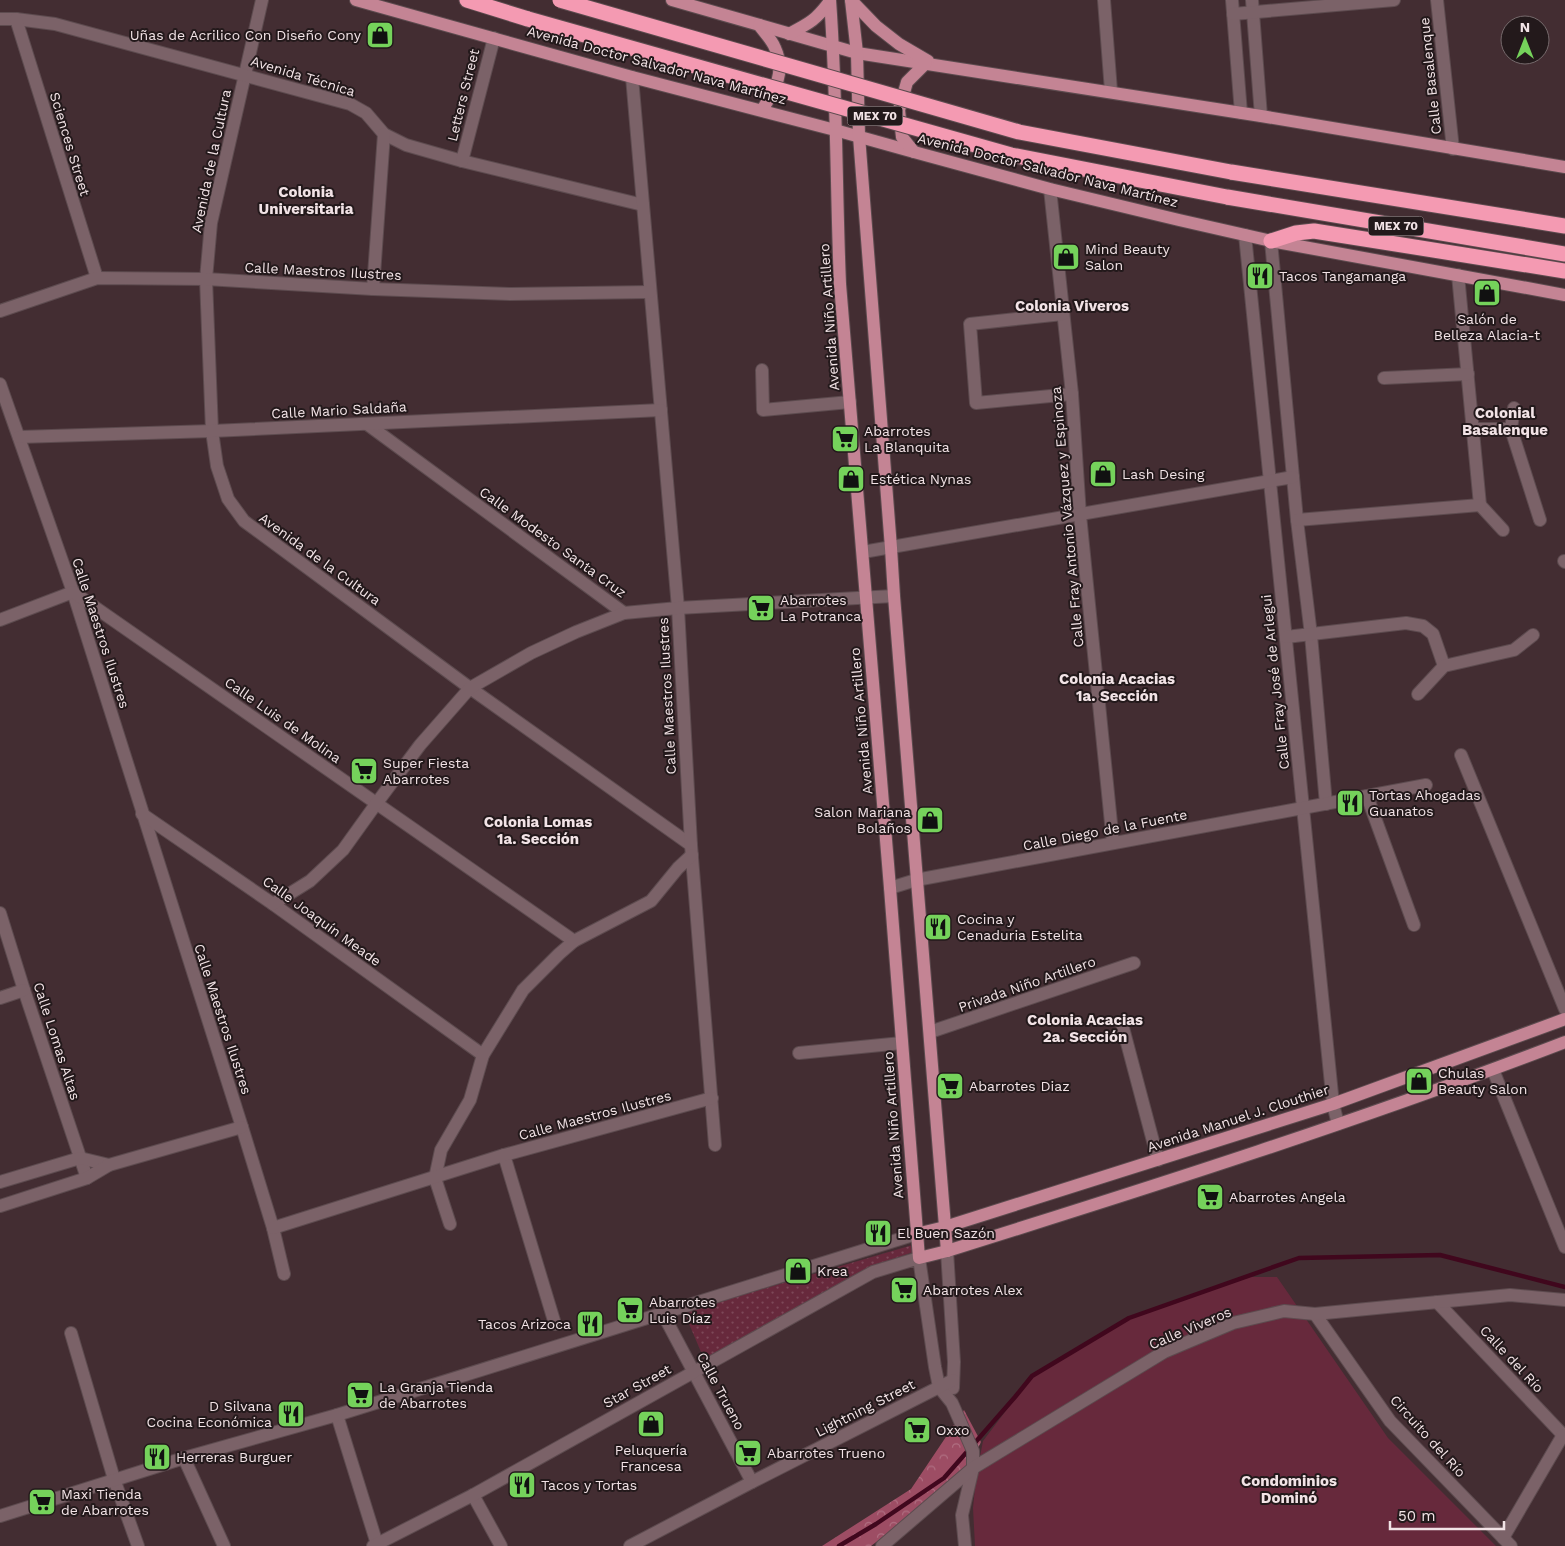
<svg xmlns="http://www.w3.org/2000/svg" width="1565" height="1546" font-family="'Work Sans',sans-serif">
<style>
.green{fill:url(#green-dots)}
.forest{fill:url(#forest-crowns)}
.pitch{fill:#67293c}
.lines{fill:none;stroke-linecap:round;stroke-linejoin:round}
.stream{stroke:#40071d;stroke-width:4.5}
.minor-casing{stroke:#5d4b4f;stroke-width:14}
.major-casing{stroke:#5d4b4f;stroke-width:14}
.highway-casing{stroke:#5d4b4f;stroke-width:17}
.minor{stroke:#7b6268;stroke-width:12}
.major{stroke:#c48494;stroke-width:12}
.highway{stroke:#f49ab2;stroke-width:15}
.highway-bridge-casing{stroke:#5d4b4f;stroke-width:17;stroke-linecap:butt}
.highway-bridge{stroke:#f49ab2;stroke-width:15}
.labels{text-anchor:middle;stroke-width:4;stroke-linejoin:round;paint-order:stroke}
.shield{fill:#23191b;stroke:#b4a6a9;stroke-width:1}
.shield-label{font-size:12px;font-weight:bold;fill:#f2e3e6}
.poi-label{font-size:14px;fill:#f2e3e6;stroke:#23191b;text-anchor:start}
.street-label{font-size:14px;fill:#f2e3e6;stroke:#23191b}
.neighbourhood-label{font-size:15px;font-weight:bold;fill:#f2e3e6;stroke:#23191b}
</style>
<defs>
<pattern id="green-dots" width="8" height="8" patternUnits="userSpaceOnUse" patternTransform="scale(1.25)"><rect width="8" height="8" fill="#67293c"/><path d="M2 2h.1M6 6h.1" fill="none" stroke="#7d4858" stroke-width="1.8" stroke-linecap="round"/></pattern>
<pattern id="forest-crowns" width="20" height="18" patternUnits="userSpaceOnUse" patternTransform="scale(1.25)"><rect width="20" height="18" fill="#9d4d64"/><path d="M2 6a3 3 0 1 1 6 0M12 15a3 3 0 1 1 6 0" fill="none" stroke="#b06f82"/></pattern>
</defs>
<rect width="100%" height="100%" fill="#432d32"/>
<polygon class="green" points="916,1244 916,1251 870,1267 704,1359 684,1312"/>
<polygon class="forest" points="964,1410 981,1442 965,1474 871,1546 822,1546 911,1489"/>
<polygon class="pitch" points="1245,1277 1277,1277 1388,1438 1496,1546 975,1546 973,1508 976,1477 983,1441 1033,1375 1130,1317"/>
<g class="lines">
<polyline class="stream" points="839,1546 876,1524 944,1478 1015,1397 1032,1376 1129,1318 1299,1258 1440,1255 1565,1287"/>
<g class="minor-casing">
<g id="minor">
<polyline points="262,0 211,223 206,279 212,431 217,466 228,499 244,521 470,688 691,845"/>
<polyline points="1104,0 1111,91"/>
<polyline points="1232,0 1241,113"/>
<polyline points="1252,0 1261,116"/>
<polyline points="1437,0 1453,149"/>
<polyline points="1233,14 1394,0"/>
<polyline points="0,19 16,19 55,24 350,104 366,113 384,134 406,145 462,161 643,205"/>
<polyline points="16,19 97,278"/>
<polyline points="632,77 678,608 691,845 715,1145"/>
<polyline points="462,161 494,38"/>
<polyline points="1050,189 1072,394 1080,515 1113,843"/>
<polyline points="1245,235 1333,1104 1338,1124"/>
<polyline points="1271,241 1297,520 1311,635 1326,804"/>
<polyline points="1458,275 1480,505"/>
<polyline points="373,289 384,134"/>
<polyline points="0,311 97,278 206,279 373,289 511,294 650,292"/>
<polyline points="1063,314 970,324 976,403 1072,394"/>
<polyline points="762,370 763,410 850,402"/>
<polyline points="1384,378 1468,374"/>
<polyline points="0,384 73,592 242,1127 273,1228 284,1274"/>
<polyline points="1514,408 1511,429 1540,520"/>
<polyline points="367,424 624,613"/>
<polyline points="1473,429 1511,429"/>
<polyline points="19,437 212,431 661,410"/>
<polyline points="1480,505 1503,530"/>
<polyline points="1297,520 1480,505"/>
<polyline points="863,552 1293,477"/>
<polyline points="1564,561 1565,562"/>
<polyline points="0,620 73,592 574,941"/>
<polyline points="1286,637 1406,623 1423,626 1433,634 1444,666"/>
<polyline points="1418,694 1444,666 1514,650 1533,635"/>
<polyline points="1461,755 1565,1009"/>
<polyline points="1367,796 1414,925"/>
<polyline points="142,814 273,904 483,1055"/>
<polyline points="890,888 916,880 1426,785"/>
<polyline points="273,904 310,881 343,850 376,804 420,745 470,688 531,653 576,632 624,613 678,608 894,596"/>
<polyline points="0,913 24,990 87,1178"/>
<polyline points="0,998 24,990"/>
<polyline points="1122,1024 1158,1160"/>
<polyline points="930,1032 1134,963"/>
<polyline points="799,1053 902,1043"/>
<polyline points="1493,1070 1565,1247"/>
<polyline points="504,1155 555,1324"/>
<polyline points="0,1182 80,1158 109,1165"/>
<polyline points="0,1206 87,1178 109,1165 242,1127"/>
<polyline points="450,1224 435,1178 441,1150 470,1100 483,1055 523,990 559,954 574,941 651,901 678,868 692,855"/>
<polyline points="273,1228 504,1155 712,1098"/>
<polyline points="947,1251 954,1362 953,1388"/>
<polyline points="1437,1302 1565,1437"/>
<polyline points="663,1314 752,1482"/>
<polyline points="1315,1314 1390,1421 1511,1546"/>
<polyline points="71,1333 114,1479 138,1546"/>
<polyline points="337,1415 377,1544"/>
<polyline points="184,1458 224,1546"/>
<polyline points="473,1495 501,1546"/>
<polyline points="0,1516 184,1458 337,1415 916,1234"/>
<polyline points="1503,1538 1563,1435"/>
<polyline points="373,1546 473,1495 873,1272 919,1258 935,1367 939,1387 952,1403 973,1451 973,1468 962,1515 965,1546"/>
<polyline points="630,1546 752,1482 953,1380"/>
<polyline points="882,1546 973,1468 1164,1352 1233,1323 1284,1311 1315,1314 1510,1295 1565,1300"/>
</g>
</g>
<g class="major-casing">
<g id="major">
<polyline points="356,0 632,77 835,130 914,152 1050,189 1179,220 1271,241 1565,295"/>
<polyline points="672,0 857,53 1261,116 1565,167"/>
<path d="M830,0C837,94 836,190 840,284L890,888L919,1258L947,1251C1155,1186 1362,1120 1565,1042"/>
<polyline points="851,0 857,53 859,136 891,548 894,596 947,1251"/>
<polyline points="851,0 876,26 899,44 928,61"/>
<path d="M759,25C764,32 772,40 775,48C786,72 775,90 762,110"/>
<path d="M789,34C810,23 816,20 830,1"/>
<polyline points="914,152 902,137 899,110 907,82 926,63"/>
<polyline points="916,1234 945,1227 1333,1104 1565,1019"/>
</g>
</g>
<g class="highway-casing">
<g id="highway">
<polyline points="467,0 528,19"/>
<polyline points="1231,172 1565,226"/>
<polyline points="1227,197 1565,254"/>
<polyline points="1271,241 1296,233 1314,231 1565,271"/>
</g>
</g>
<use href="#minor" class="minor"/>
<use href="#major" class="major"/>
<use href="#highway" class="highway"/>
<g class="highway-bridge-casing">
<g id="highway-bridge">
<polyline points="560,0 1019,132 1231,172"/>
<polyline points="528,19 1011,155 1227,197"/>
</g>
</g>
<use href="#highway-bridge" class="highway-bridge"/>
</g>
<defs>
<g id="shop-square" transform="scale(1.4375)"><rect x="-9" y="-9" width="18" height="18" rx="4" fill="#75d25b" stroke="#23191b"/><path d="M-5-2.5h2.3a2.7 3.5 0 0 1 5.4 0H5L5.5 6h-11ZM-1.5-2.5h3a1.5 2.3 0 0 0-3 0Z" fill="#111"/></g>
<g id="restaurant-square" transform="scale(1.4375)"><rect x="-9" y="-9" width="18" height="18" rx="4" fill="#75d25b" stroke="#23191b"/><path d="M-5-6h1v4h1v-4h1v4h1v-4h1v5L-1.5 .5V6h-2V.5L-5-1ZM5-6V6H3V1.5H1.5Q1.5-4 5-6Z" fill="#111"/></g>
<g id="supermarket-square" transform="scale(1.4375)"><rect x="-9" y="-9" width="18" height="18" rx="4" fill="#75d25b" stroke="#23191b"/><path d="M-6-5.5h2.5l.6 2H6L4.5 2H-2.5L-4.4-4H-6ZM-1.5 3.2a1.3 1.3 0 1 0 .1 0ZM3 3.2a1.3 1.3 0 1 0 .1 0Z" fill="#111"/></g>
</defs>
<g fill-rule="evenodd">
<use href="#shop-square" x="380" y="35"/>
<use href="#shop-square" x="1066" y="257"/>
<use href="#restaurant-square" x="1260" y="276"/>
<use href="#shop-square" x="1487" y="293"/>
<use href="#supermarket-square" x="845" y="439"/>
<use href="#shop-square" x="1103" y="474"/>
<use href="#shop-square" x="851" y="479"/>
<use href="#supermarket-square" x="761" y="608"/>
<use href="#supermarket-square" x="364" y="771"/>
<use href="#restaurant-square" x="1350" y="803"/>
<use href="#shop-square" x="930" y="820"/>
<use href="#restaurant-square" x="938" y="927"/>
<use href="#shop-square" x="1419" y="1081"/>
<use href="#supermarket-square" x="950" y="1086"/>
<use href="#supermarket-square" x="1210" y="1197"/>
<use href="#restaurant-square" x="878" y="1233"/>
<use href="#shop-square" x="798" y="1271"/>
<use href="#supermarket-square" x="904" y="1290"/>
<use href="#supermarket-square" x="630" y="1310"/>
<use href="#restaurant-square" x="590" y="1324"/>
<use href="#supermarket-square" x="360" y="1395"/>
<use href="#restaurant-square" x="291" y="1414"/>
<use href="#shop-square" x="651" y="1424"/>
<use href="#supermarket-square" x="917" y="1430"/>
<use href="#supermarket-square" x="748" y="1453"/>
<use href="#restaurant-square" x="157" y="1457"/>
<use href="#restaurant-square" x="522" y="1485"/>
<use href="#supermarket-square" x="42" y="1502"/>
</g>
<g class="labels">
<g class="shield">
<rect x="847.5" y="106.5" width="55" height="19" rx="4"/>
<rect x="1368.5" y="216.5" width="55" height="19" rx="4"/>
</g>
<g class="shield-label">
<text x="875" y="120">MEX 70</text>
<text x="1396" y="230">MEX 70</text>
</g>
<g class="poi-label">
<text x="361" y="40" text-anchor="end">Uñas de Acrilico Con Diseño Cony</text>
<text x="1085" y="254">Mind Beauty<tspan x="1085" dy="16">Salon</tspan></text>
<text x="1279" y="281">Tacos Tangamanga</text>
<text x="1487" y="324" text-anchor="middle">Salón de<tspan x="1487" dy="16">Belleza Alacia-t</tspan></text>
<text x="864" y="436">Abarrotes<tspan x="864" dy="16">La Blanquita</tspan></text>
<text x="1122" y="479">Lash Desing</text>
<text x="870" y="484">Estética Nynas</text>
<text x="780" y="605">Abarrotes<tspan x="780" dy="16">La Potranca</tspan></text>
<text x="383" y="768">Super Fiesta<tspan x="383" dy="16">Abarrotes</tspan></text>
<text x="1369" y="800">Tortas Ahogadas<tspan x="1369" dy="16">Guanatos</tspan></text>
<text x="911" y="817" text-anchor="end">Salon Mariana<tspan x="911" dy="16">Bolaños</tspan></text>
<text x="957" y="924">Cocina y<tspan x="957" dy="16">Cenaduria Estelita</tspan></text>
<text x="1438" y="1078">Chulas<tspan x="1438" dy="16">Beauty Salon</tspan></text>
<text x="969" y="1091">Abarrotes Diaz</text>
<text x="1229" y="1202">Abarrotes Angela</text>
<text x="897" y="1238">El Buen Sazón</text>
<text x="817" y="1276">Krea</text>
<text x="923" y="1295">Abarrotes Alex</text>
<text x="649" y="1307">Abarrotes<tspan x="649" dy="16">Luis Díaz</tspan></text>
<text x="571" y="1329" text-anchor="end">Tacos Arizoca</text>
<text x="379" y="1392">La Granja Tienda<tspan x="379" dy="16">de Abarrotes</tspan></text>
<text x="272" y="1411" text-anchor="end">D Silvana<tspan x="272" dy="16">Cocina Económica</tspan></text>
<text x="936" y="1435">Oxxo</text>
<text x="651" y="1455" text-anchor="middle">Peluquería<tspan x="651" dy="16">Francesa</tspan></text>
<text x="767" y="1458">Abarrotes Trueno</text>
<text x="176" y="1462">Herreras Burguer</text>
<text x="541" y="1490">Tacos y Tortas</text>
<text x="61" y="1499">Maxi Tienda<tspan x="61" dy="16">de Abarrotes</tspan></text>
</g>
<g class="street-label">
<text transform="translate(657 65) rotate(15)" y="5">Avenida Doctor Salvador Nava Martínez</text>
<text transform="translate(303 76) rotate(17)" y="5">Avenida Técnica</text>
<text transform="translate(1430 76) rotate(-96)" y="5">Calle Basalenque</text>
<text transform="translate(463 95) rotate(-76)" y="5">Letters Street</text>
<text transform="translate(70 144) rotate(73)" y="5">Sciences Street</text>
<text transform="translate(211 161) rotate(-78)" y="5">Avenida de la Cultura</text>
<text transform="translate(1048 170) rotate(14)" y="5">Avenida Doctor Salvador Nava Martínez</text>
<text transform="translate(323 271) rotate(3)" y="5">Calle Maestros Ilustres</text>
<text transform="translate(829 317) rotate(-94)" y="5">Avenida Niño Artillero</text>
<text transform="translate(339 410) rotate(-3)" y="5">Calle Mario Saldaña</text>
<text transform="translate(1067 517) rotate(-95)" y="5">Calle Fray Antonio Vázquez y Espinoza</text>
<text transform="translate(553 542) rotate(36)" y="5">Calle Modesto Santa Cruz</text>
<text transform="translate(320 559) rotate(36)" y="5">Avenida de la Cultura</text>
<text transform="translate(101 633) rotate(72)" y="5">Calle Maestros Ilustres</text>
<text transform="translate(1275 682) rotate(-96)" y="5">Calle Fray José de Arlegui</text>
<text transform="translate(667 696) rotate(-93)" y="5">Calle Maestros Ilustres</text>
<text transform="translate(283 720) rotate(35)" y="5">Calle Luis de Molina</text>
<text transform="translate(861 721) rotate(-95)" y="5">Avenida Niño Artillero</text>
<text transform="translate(1105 830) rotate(-11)" y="5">Calle Diego de la Fuente</text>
<text transform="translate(322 921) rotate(36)" y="5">Calle Joaquín Meade</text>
<text transform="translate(1027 984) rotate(-19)" y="5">Privada Niño Artillero</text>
<text transform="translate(223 1019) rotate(72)" y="5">Calle Maestros Ilustres</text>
<text transform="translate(57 1041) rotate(72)" y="5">Calle Lomas Altas</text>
<text transform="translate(595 1115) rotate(-15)" y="5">Calle Maestros Ilustres</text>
<text transform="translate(1238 1118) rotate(-18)" y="5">Avenida Manuel J. Clouthier</text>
<text transform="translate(893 1125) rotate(-94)" y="5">Avenida Niño Artillero</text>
<text transform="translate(1190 1328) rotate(-23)" y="5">Calle Viveros</text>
<text transform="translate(1512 1359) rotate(47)" y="5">Calle del Río</text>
<text transform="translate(637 1386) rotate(-29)" y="5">Star Street</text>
<text transform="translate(721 1391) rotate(62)" y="5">Calle Trueno</text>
<text transform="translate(865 1408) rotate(-27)" y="5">Lightning Street</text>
<text transform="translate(1428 1436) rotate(48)" y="5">Circuito del Río</text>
</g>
<g class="neighbourhood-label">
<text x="306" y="197">Colonia<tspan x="306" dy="17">Universitaria</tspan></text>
<text x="1072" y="311">Colonia Viveros</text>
<text x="1505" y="418">Colonial<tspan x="1505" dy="17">Basalenque</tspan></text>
<text x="1117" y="684">Colonia Acacias<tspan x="1117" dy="17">1a. Sección</tspan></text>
<text x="538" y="827">Colonia Lomas<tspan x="538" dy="17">1a. Sección</tspan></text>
<text x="1085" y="1025">Colonia Acacias<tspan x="1085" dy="17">2a. Sección</tspan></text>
<text x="1289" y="1486">Condominios<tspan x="1289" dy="17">Dominó</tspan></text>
</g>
</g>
<g transform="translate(1525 40)"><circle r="24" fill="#23191b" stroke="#766a6c"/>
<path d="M0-4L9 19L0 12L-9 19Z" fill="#75d25b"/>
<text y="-8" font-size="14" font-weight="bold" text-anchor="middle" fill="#f2e3e6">N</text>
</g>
<path d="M1390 1521v8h114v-8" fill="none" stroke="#f2e3e6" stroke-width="2.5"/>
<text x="1398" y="1521" font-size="15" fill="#f2e3e6" stroke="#23191b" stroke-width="4" paint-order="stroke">50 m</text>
</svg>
